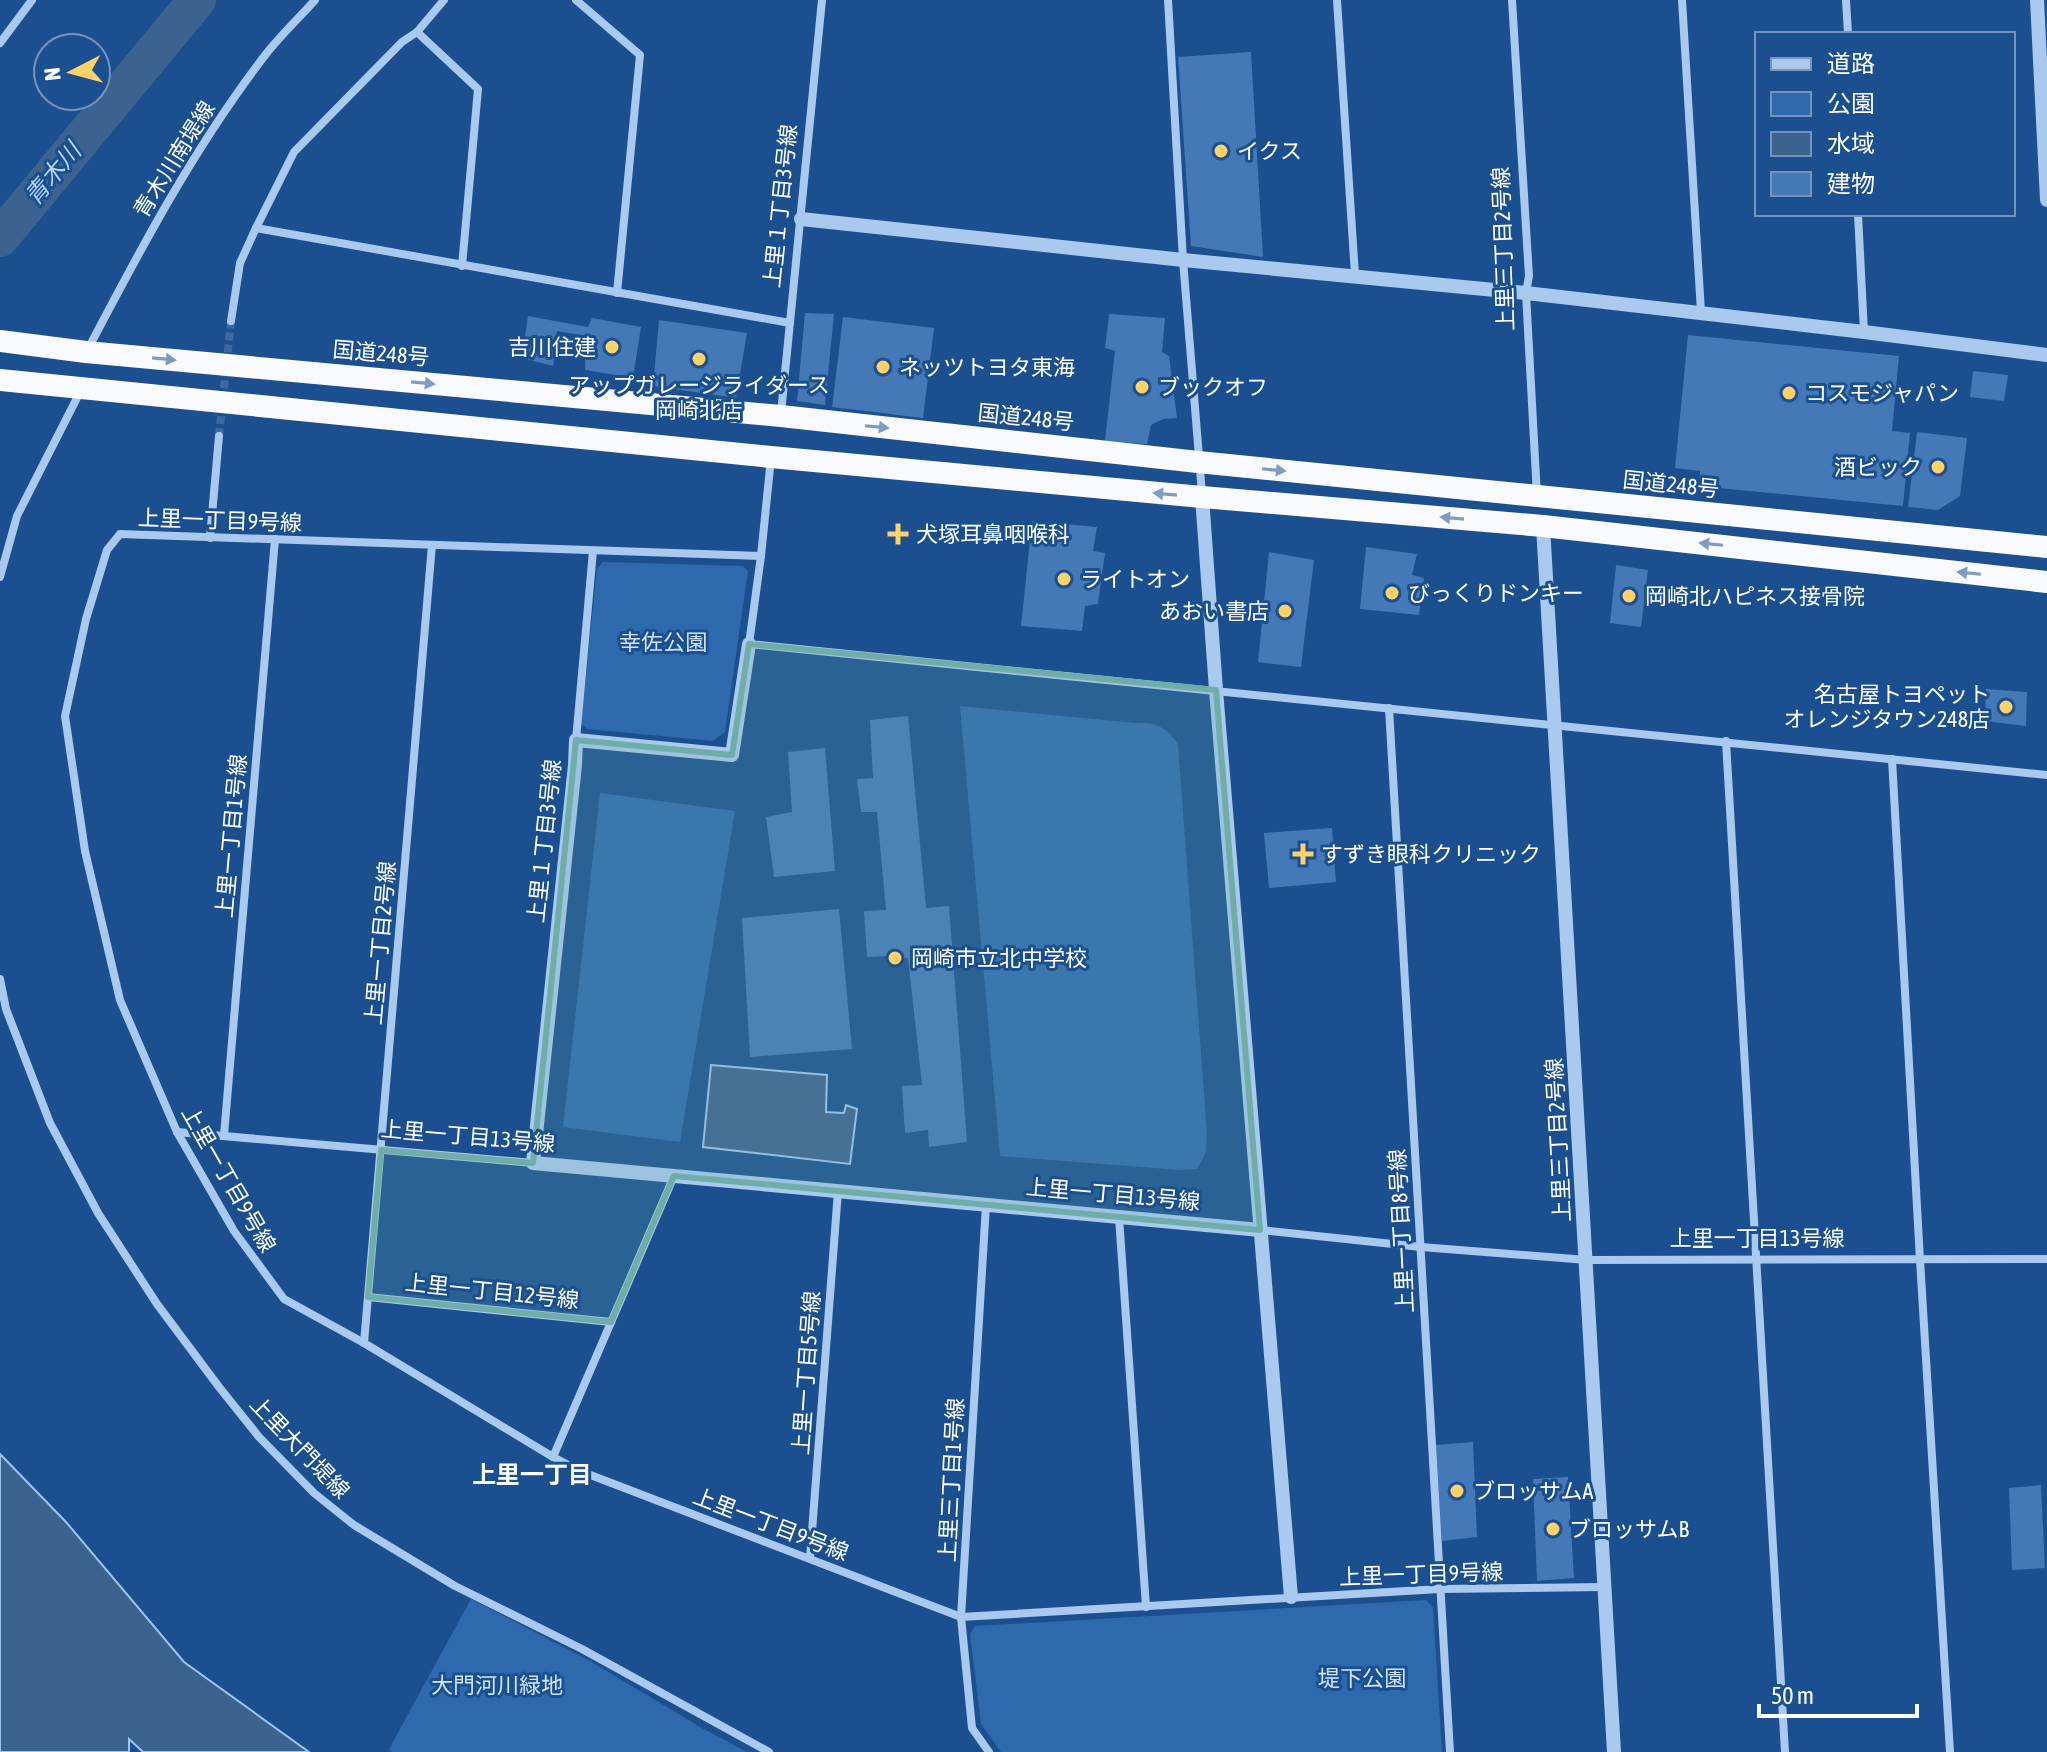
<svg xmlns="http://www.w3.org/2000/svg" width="2047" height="1752" font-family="'Asap Condensed','Noto Sans JP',sans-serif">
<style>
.green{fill:#2e69ad}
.water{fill:#3c6290;stroke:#9cc4f0;stroke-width:2}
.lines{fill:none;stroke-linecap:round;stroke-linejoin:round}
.river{stroke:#3c6290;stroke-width:38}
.building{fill:#4478b7}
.minor-tunnel{stroke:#3d69a0;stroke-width:8;stroke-dasharray:8 4;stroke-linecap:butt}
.minor{stroke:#a9c9ee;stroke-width:8}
.tertiary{stroke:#a9c9ee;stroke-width:14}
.trunk{stroke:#f8faff;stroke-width:22}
.oneway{fill:#7e9cc1}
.marked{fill:#6fada8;fill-opacity:0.2;stroke:#6fada8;stroke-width:6;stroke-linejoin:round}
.poi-dot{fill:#ffd166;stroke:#1b4f8f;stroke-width:3}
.labels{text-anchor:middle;stroke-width:6;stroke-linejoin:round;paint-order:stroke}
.poi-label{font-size:22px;fill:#fff;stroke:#1b4f8f;text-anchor:start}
.street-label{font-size:22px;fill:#fff;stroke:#1b4f8f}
.park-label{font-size:22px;fill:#cfe3fa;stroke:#1b4f8f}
.water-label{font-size:24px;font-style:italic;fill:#b5d3f5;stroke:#1b4f8f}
.neighbourhood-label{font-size:24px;font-weight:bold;fill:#fff;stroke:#1b4f8f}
</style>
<rect width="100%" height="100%" fill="#1b4f8f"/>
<g class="green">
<polygon points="603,562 743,566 748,571 725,732 713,741 587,729 581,723 597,569"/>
<path d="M960,706L1135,723C1153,721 1170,728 1178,745L1207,1134L1206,1152L1197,1169L1180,1170L1000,1156Z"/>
<polygon points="600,793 735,811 680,1142 563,1127"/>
<polygon points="471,1599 590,1661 702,1728 747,1752 392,1752 389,1749"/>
<polygon points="1426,1600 1433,1607 1442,1752 1001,1752 981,1724 970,1634 975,1626"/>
</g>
<g class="water">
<polygon points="711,1065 827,1075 826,1112 844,1113 846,1105 857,1109 850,1164 703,1147"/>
<polygon points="0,1454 66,1522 184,1662 309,1752 143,1752 129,1739 129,1752 0,1752"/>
</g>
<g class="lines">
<polyline class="river" points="0,238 197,0"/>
</g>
<g class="building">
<polygon points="1251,52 1263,257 1191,246 1178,57"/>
<polygon points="805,313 834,314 825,405 797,401"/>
<polygon points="1109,314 1165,318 1162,352 1169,356 1177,418 1163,419 1151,425 1147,444 1105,441 1115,351 1105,348"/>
<polygon points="528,316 588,327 592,318 641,327 633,378 585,370 586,336 557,331 553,366 522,358"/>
<polygon points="843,317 934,328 923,418 832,407"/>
<polygon points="659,320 747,333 736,398 653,386"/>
<polygon points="1688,335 1899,356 1892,431 1910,433 1903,506 1699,486 1700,471 1675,468"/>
<polygon points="1973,371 2008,375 2004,401 1970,397"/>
<polygon points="1917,432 1967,438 1960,496 1938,510 1908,507"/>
<polygon points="1032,521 1097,527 1093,551 1105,553 1098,604 1085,606 1082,631 1021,626"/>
<polygon points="1366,547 1417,554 1412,575 1424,578 1419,615 1360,609"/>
<polygon points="1269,552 1314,560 1301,667 1258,662"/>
<polygon points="1616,565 1648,570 1641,627 1610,623"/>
<polygon points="1986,689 2027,692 2026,726 1985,721"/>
<polygon points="908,716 926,908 949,906 967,1142 929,1147 928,1130 905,1133 902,1086 922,1085 908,958 889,959 889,956 867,957 864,911 886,910 877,812 861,812 857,779 873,778 870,720"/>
<polygon points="825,748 835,871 774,877 766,817 792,812 788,752"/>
<polygon points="1332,828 1336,882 1269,888 1264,833"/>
<polygon points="839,909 852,1049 750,1057 742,918"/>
<polygon points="1473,1442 1477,1537 1442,1541 1436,1445"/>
<polygon points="1568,1477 1574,1578 1537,1581 1533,1479"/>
<polygon points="2041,1485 2045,1568 2012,1570 2009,1488"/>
</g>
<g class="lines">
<polyline class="minor-tunnel" points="219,436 231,321"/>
<g class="minor">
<polyline points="576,0 640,55 617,293"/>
<polyline points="1168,0 1183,260 1202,494"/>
<polyline points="1337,0 1355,275"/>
<polyline points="1512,0 1529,276 1526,293 1537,496"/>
<polyline points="1682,0 1701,312"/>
<polyline points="1846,0 1848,34"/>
<polyline points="417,32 478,89 462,266"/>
<polyline points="0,43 32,0"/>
<polyline points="1858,214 1864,332"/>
<polyline points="256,228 790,323"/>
<polyline points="231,321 240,263 256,228 294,152 402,42 417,32 444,0"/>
<path d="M87,351C141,248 195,146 266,54C281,35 299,18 315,0"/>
<polyline points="781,413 822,0"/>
<polyline points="771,458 761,556 749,644 2047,775"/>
<polyline points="210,538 219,436"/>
<polyline points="761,556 120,534 107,550 86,619 65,716 85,851 120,1000 177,1132 234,1231 284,1299 364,1343 553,1457 580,1471 961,1617 1440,1589 1604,1587"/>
<polyline points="0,577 17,516 80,392"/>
<polyline points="1389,708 1450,1752"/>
<polyline points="576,740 593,551"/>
<polyline points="1726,741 1785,1752"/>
<polyline points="1892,759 1920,1260 1950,1752"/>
<polyline points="0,979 6,1009 50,1123 98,1213 157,1304 219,1387 259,1437 314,1493 354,1525 455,1586 582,1649 769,1752"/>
<polyline points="177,1132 533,1163"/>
<polyline points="224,1135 275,539"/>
<polyline points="986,1205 961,1617 972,1728 989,1752"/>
<polyline points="1119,1217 1146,1607"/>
<polyline points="1260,1230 1421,1247 1587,1260 2047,1259"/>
<polyline points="368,1297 611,1322"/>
<polyline points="364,1343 432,545"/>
<polyline points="553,1457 674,1176"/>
<polyline points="810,1558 838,1191"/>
</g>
<g class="tertiary">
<polyline points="2037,0 2047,200"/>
<polyline points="801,219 1183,260 1526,293 1864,332 2047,355"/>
<polyline points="1202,497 1216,690 1291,1597"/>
<polyline points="1543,526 1614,1752"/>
<polyline points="749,644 732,755 576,740 575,765 533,1163 1260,1230"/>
</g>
<g class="trunk">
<polyline points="0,341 86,352 781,416 1198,462 2047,547"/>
<polyline points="0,380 771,457 1202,497 1543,526 2047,582"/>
</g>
</g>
<defs><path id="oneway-solid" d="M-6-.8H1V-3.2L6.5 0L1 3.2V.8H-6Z" transform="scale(2)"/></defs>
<g class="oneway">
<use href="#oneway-solid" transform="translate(164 359) rotate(5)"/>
<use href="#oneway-solid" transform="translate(423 383) rotate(5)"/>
<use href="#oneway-solid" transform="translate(877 427) rotate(6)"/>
<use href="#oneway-solid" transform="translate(1274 470) rotate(6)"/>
<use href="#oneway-solid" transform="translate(1165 494) rotate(-175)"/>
<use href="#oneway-solid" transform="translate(1452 518) rotate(-175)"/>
<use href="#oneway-solid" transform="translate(1711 544) rotate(-174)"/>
<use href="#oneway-solid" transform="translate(1969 573) rotate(-174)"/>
</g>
<path class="marked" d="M749,644L1216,690L1260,1230L674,1176L611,1322L368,1297L381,1150L533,1163L576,740L732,755Z"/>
<g class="poi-dot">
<circle cx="1221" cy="151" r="8"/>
<circle cx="612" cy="347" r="8"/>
<circle cx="699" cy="359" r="8"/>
<circle cx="883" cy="367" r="8"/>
<circle cx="1142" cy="387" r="8"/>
<circle cx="1789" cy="393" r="8"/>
<circle cx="1938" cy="467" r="8"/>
<path d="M894 522h8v8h8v8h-8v8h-8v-8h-8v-8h8z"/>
<circle cx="1064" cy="579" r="8"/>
<circle cx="1392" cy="593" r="8"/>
<circle cx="1629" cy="596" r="8"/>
<circle cx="1285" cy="611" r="8"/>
<circle cx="2006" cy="707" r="8"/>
<path d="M1299 842h8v8h8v8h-8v8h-8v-8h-8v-8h8z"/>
<circle cx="895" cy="958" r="8"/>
<circle cx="1457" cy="1491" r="8"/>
<circle cx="1553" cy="1529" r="8"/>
</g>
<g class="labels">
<g class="poi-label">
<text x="1237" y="159">イクス</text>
<text x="596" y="355" text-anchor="end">吉川住建</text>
<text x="899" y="375">ネッツトヨタ東海</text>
<text x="699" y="393" text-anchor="middle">アップガレージライダース<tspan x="699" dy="25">岡崎北店</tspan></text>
<text x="1158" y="395">ブックオフ</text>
<text x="1805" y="401">コスモジャパン</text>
<text x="1922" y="475" text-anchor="end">酒ビック</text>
<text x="916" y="542">犬塚耳鼻咽喉科</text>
<text x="1080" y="587">ライトオン</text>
<text x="1408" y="601">びっくりドンキー</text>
<text x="1645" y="604">岡崎北ハピネス接骨院</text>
<text x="1269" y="619" text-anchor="end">あおい書店</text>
<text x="1990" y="702" text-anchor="end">名古屋トヨペット<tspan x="1990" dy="25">オレンジタウン248店</tspan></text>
<text x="1321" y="862">すずき眼科クリニック</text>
<text x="911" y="966">岡崎市立北中学校</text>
<text x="1473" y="1499">ブロッサムA</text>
<text x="1569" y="1537">ブロッサムB</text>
</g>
<g class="street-label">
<text transform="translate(174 159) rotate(-58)" y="8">青木川南堤線</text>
<text transform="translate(780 206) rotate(-84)" y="8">上里１丁目3号線</text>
<text transform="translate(1503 249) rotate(-92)" y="8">上里三丁目2号線</text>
<text transform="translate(381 353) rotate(5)" y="8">国道248号</text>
<text transform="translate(1026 417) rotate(6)" y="8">国道248号</text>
<text transform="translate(1671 484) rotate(6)" y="8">国道248号</text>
<text transform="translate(220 520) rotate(2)" y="8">上里一丁目9号線</text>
<text transform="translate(231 836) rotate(-85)" y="8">上里一丁目1号線</text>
<text transform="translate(544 841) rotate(-84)" y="8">上里１丁目3号線</text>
<text transform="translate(380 943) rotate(-85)" y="8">上里一丁目2号線</text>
<text transform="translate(468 1136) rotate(5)" y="8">上里一丁目13号線</text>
<text transform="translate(1558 1140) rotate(-93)" y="8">上里三丁目2号線</text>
<text transform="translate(229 1179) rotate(60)" y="8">上里一丁目9号線</text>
<text transform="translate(1113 1194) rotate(5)" y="8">上里一丁目13号線</text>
<text transform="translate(1401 1231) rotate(-93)" y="8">上里一丁目8号線</text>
<text x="1757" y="1246">上里一丁目13号線</text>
<text transform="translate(492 1291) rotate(6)" y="8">上里一丁目12号線</text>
<text transform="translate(806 1373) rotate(-86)" y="8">上里一丁目5号線</text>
<text transform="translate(300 1447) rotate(46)" y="8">上里大門堤線</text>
<text transform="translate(951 1480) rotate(-87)" y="8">上里三丁目1号線</text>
<text transform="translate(771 1524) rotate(21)" y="8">上里一丁目9号線</text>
<text transform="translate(1421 1574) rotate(-2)" y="8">上里一丁目9号線</text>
</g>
<g class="park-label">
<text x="663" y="650">幸佐公園</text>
<text x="1362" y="1686">堤下公園</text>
<text x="497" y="1693">大門河川緑地</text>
</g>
<g class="water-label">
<text transform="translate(53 174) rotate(-50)" y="8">青木川</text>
</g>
<g class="neighbourhood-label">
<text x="532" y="1483">上里一丁目</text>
</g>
</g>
<rect x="1755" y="32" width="260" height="184" fill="#1b4f8f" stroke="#7695bc" stroke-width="2"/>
<rect x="1771" y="58" width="40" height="12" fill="#a9c9ee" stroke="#7695bc" stroke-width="2"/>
<text x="1827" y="72" font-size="24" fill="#ffffff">道路</text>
<rect x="1771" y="92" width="40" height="24" fill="#2e69ad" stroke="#7695bc" stroke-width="2"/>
<text x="1827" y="112" font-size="24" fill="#ffffff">公園</text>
<rect x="1771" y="132" width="40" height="24" fill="#3c6290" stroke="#7695bc" stroke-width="2"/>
<text x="1827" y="152" font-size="24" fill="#ffffff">水域</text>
<rect x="1771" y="172" width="40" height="24" fill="#4478b7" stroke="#7695bc" stroke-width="2"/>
<text x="1827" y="192" font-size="24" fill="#ffffff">建物</text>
<g transform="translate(72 72) rotate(264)"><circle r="38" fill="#1b4f8f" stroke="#7695bc" stroke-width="2"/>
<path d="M0-6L14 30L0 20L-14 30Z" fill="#ffd166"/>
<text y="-12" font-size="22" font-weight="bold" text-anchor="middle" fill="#ffffff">N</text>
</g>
<path d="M1759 1704v12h158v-12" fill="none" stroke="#ffffff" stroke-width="4"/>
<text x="1771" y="1704" font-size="24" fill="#ffffff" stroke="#1b4f8f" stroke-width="6" paint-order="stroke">50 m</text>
</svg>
